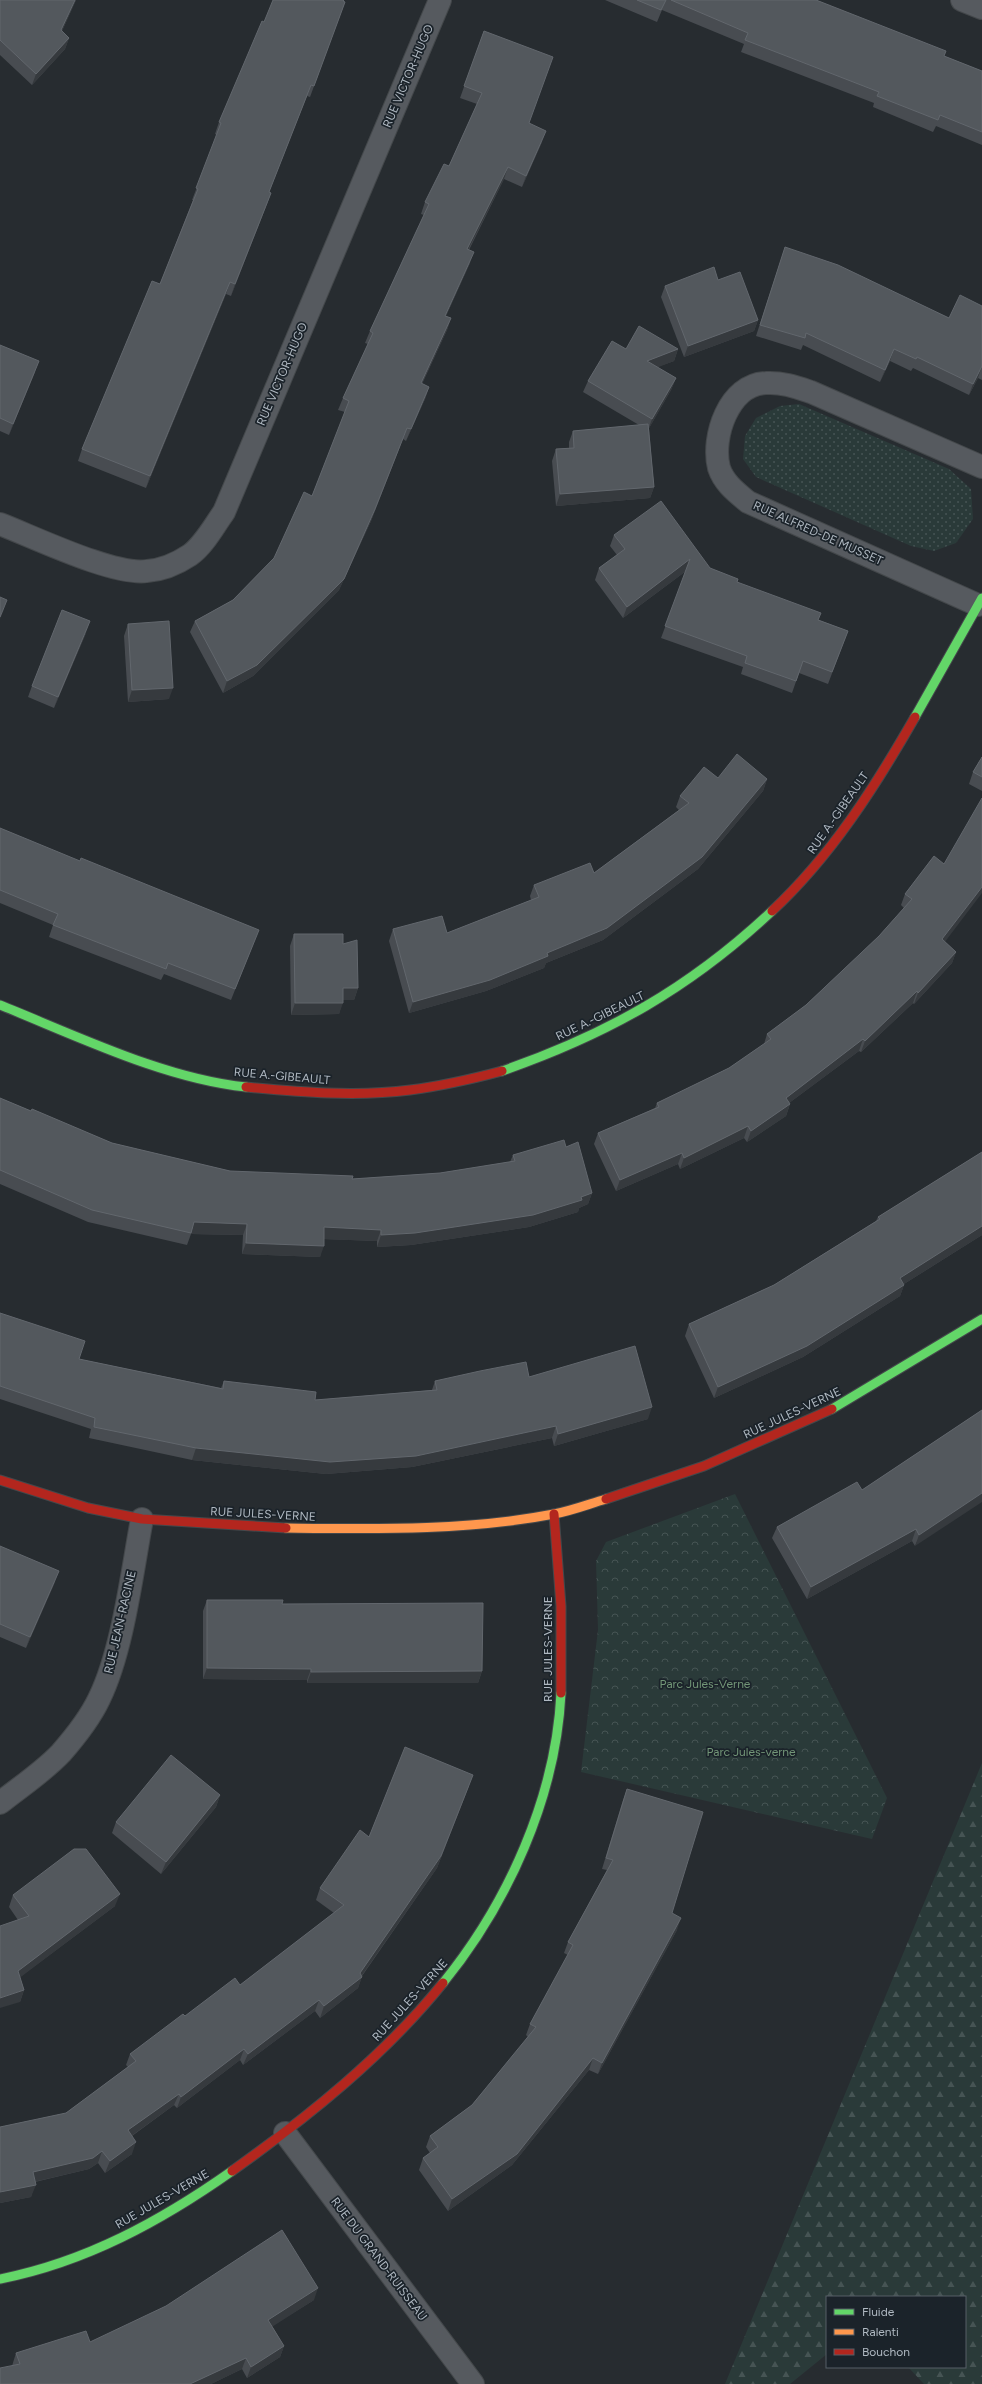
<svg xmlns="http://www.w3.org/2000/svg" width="982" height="2384" font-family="Figtree,sans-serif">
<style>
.grass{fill:url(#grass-dots)}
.forest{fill:url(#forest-firs)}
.park{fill:url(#park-crowns)}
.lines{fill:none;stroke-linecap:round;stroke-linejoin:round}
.street-casing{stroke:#44484b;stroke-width:24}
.fast-casing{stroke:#44484b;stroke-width:11}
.slow-casing{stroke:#44484b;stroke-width:11}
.jam-casing{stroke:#44484b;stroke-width:11}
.street{stroke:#565a5f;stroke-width:22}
.fast{stroke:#63d668;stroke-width:9}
.slow{stroke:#ff974d;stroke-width:9}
.jam{stroke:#b3261e;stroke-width:9}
.wall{fill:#484c51}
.shaded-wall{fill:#363a3e}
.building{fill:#53585d;stroke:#62676d}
.labels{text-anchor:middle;stroke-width:3.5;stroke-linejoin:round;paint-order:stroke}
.street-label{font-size:12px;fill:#b0b9c2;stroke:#1b232a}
.park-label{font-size:12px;fill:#729577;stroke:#1b232a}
</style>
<defs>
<pattern id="grass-dots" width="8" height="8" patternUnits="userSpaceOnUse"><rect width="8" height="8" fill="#2a3a39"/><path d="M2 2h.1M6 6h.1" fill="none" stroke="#465454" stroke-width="1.8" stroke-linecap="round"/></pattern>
<pattern id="forest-firs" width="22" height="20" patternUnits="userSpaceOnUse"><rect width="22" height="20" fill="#2a3a39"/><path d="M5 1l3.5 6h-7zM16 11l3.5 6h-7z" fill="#465454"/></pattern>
<pattern id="park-crowns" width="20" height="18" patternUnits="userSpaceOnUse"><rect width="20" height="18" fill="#2a3a39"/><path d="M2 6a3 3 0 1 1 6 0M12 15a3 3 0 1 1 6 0" fill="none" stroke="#465454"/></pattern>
</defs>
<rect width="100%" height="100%" fill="#272c30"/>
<polygon class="grass" points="799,404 949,469 971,489 973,519 956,543 934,551 911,546 756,477 743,459 745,436 756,418 780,406"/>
<polygon class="forest" points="982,1763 982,2384 924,2384 908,2367 965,2367 965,2297 827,2297 827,2354 790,2384 725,2384"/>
<polygon class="park" points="735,1494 887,1798 872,1839 581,1772 598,1630 596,1561 606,1542"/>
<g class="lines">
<g class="street-casing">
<g id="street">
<polyline points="962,0 982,8"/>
<path d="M0,524C34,537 114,576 147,571C162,570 178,563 190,555C204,545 214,526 224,512L440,0"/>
<path d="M978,605L748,502C736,492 724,483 719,468C711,437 729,384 766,383C782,382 796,387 811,392L982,467"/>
<path d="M0,1803C20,1787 43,1772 61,1753C75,1737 90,1718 99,1699C123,1650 132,1572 142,1519"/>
<polyline points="285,2133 473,2384"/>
</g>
</g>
<g class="fast-casing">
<g id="fast">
<polyline points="915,717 982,598"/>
<path d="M0,1005C75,1035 165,1079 246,1087"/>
<path d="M502,1071C608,1034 690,988 772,911"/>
<polyline points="832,1409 982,1319"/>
<path d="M443,1983C508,1903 556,1797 561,1693"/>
<path d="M0,2279C86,2262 161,2221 232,2171"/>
</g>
</g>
<g class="slow-casing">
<path id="slow" d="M286,1528C374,1529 467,1531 554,1514C571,1511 589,1504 606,1499"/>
</g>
<g class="jam-casing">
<g id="jam">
<path d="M772,911C831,856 875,787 915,717"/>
<path d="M246,1087C300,1092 356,1097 410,1090C441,1086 472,1079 502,1071"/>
<polyline points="0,1480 88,1508 142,1519 286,1528"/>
<polyline points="606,1499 704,1466 832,1409"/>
<polyline points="554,1514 561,1606 561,1693"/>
<path d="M232,2171C308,2117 384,2056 443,1983"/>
</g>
</g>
<use href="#street" class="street"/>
<use href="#fast" class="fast"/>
<use href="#slow" class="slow"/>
<use href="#jam" class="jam"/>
</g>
<g class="wall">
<polygon points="0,0 76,0 62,31 69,38 65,49 32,85 0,55"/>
<polygon points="605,0 816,0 944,56 982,71 982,145 936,126 933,132 873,107 874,103 741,52 744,44 662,10 657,22"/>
<polygon points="343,1 345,2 310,97 307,96 269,192 271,193 267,204 231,296 226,294 146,488 78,461 82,449 160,284 193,200 192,200 217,135 215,134 219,122 264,22"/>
<polygon points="484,31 529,123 542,142 522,187 504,179 469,250 470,263 446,316 451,318 447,330 422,384 429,387 425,399 406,441 403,439 371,521 339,590 253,676 223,693 190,632 195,621 233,600 274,558 312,496 345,412 338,410 343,398 368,344 365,343 370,331 424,215 421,214 425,202 449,166 477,104 460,98"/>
<polygon points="785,247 949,318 982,306 982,380 978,378 969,395 913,368 911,371 890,361 880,382 803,345 801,350 756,336"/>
<polygon points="718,280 758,320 754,331 684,357 661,297 665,286"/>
<polygon points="0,345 35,372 9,435 0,431"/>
<polygon points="626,349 678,349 674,361 657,367 676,378 671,390 649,428 654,487 650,498 556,506 552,461 556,449 569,448 569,442 573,431 639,425 583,392 588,381"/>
<polygon points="614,535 710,568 737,582 819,620 848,631 828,684 799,673 792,693 741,674 743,667 661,638 686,571 623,618 595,580 599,568 617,555 610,546"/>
<polygon points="128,624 169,699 128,702 124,636"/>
<polygon points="86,633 54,708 28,697 32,686"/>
<polygon points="982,757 982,791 969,784 973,772"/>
<polygon points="718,778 767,779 763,791 698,869 603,940 546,963 544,968 486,991 409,1013 389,941 393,929 447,933 531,900 530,896 534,885 594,873 679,810 676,807 680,796"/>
<polygon points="0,828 254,942 231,1000 164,974 161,980 49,937 53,925 0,903"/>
<polygon points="934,856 945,942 956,952 952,963 914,1004 913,1003 861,1052 859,1051 789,1103 790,1104 786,1116 747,1142 744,1138 680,1169 678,1164 616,1191 594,1144 598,1133 655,1108 657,1103 729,1068 764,1044 767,1034 806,1005 879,936 904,908 901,905 905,894"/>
<polygon points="294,934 343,944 358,988 354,1000 343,1000 339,1014 291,1015 290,946"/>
<polygon points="0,1098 31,1111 112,1143 230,1171 352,1179 440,1173 510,1162 513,1155 566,1147 592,1193 588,1204 579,1208 578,1212 529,1227 411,1245 377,1247 377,1241 324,1239 320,1257 242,1254 243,1235 191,1234 187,1245 88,1222 0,1184"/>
<polygon points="982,1152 982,1235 904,1284 904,1285 900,1296 803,1357 714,1398 685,1336 689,1324 774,1285 876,1221 878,1217"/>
<polygon points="0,1313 79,1359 221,1388 224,1381 315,1400 432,1390 435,1381 529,1377 648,1419 554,1446 552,1438 412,1467 326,1474 192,1460 89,1438 91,1429 0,1399"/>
<polygon points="982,1410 915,1546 912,1541 807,1599 772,1538 777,1527 862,1490"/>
<polygon points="0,1546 55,1582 26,1648 0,1637"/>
<polygon points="207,1600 282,1604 482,1671 478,1683 307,1683 307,1680 203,1679 203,1611"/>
<polygon points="469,1786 437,1868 362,1976 358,1988 320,2018 315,2011 243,2065 240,2060 177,2108 174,2105 132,2136 132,2154 105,2173 98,2163 89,2169 35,2182 31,2197 0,2203 0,2127 66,2113 128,2067 126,2065 130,2054 185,2016 240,1985 334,1913 316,1900 320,1888 369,1837"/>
<polygon points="627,1789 672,1913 677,1930 598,2074 589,2070 512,2165 448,2211 419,2170 423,2158 430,2153 426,2147 430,2136 472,2105 528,2037 526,2035 530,2024 568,1955 564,1953 568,1942 607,1870 602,1869 623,1800"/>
<polygon points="220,1795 216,1807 161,1874 112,1833 116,1822"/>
<polygon points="13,1895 115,1906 20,1977 24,1990 20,2002 18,1920 9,1907"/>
<polygon points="314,2300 272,2326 284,2346 280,2357 247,2378 242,2369 211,2384 0,2384 12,2366 16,2353 90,2342"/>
</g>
<g class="shaded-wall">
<polygon points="75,0 76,0 57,42 61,30"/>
<polygon points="69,38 65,49 32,85 36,74"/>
<polygon points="311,85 307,96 264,203 269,192"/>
<polygon points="546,131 542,142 522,187 526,176"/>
<polygon points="508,167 504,179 463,260 467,249"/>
<polygon points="271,193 267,204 231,296 235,284"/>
<polygon points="474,252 470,263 441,327 445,316"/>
<polygon points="230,282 226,294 146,488 150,476"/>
<polygon points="451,318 447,330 416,395 421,383"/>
<polygon points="758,320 754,331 684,357 688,346"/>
<polygon points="678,349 674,361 643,373 647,361"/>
<polygon points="894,349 890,361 880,382 885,370"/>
<polygon points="39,361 35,372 9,435 13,424"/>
<polygon points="982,366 978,378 969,395 973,384"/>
<polygon points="676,378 671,390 648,430 652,419"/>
<polygon points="429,387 425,399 406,441 411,429"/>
<polygon points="407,428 371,521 339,590 253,676 223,693 227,681"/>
<polygon points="654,487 650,498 556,506 560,494"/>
<polygon points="690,559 686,571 623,618 627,607"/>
<polygon points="7,600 3,612 0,619 0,617"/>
<polygon points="90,621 86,633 54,708 58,697"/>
<polygon points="173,688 169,699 128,702 132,690"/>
<polygon points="767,779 763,791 698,869 603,940 546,963 544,968 486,991 409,1013 413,1002 547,953"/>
<polygon points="982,887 982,893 938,951 942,939"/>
<polygon points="956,952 952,963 914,1004 918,993"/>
<polygon points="343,988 358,988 354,1000 339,1000"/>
<polygon points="917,991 913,1003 861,1052 865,1041"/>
<polygon points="295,1003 343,1003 339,1014 291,1015"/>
<polygon points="863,1039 859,1051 781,1109 786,1098"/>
<polygon points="790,1104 786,1116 747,1142 751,1131"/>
<polygon points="748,1126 744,1138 680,1169 684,1158"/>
<polygon points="682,1153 678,1164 616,1191 620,1180"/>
<polygon points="592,1193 588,1204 579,1208 578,1212 529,1227 411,1245 377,1247 381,1235 581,1197"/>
<polygon points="194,1222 247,1224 243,1235 191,1234"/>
<polygon points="982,1226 982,1235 896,1289 900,1278"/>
<polygon points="324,1227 381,1230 377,1241 320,1239"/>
<polygon points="246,1243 324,1246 320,1257 242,1254"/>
<polygon points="904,1285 900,1296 803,1357 714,1398 718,1387"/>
<polygon points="652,1407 648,1419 554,1446 558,1434"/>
<polygon points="556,1426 552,1438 412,1467 326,1474 192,1460 196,1448"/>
<polygon points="982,1493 982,1502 915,1546 919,1535"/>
<polygon points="916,1529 912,1541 807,1599 811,1587"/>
<polygon points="59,1571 55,1582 26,1648 30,1637"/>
<polygon points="207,1668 311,1669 307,1680 203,1679"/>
<polygon points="482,1671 478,1683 307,1683 311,1672"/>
<polygon points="473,1775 437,1868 360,1978 362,1977 358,1988 320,2018 324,2006 360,1973"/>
<polygon points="220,1795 216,1807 161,1874 166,1862"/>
<polygon points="120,1894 115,1906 14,1982 18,1971"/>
<polygon points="681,1918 677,1930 598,2074 602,2063"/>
<polygon points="24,1990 20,2002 0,2008 0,1998"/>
<polygon points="319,2000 315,2011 243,2065 248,2054"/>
<polygon points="244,2049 240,2060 177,2108 181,2097"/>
<polygon points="593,2058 589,2070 512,2165 448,2211 452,2199"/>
<polygon points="179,2094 174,2105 123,2142 128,2130"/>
<polygon points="136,2142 132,2154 105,2173 110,2161"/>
<polygon points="102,2151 98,2163 89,2169 29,2183 33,2172"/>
<polygon points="36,2185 31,2197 0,2203 0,2192"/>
<polygon points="318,2288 314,2300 264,2332 268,2320"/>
<polygon points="284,2346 280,2357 247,2378 251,2367"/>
<polygon points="246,2358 242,2369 211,2384 190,2384"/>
</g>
<g class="building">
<polygon points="0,0 75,0 61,30 69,38 36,74 0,40"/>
<polygon points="273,0 344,0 343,1 345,2 314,86 311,85 269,192 271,193 235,284 230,282 150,476 82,449 152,281 160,284 198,189 196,188 221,123 219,122 262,21 264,22"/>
<polygon points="637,0 666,0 661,10"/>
<polygon points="671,0 816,0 946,51 944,56 982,71 982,132 940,115 938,120 877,96 879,92 745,40 748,33"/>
<polygon points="484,31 553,57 529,123 546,131 526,176 508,167 467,249 474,252 445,316 451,318 421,383 429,387 411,429 407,428 375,509 344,579 257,665 227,681 195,621 233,600 274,558 304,492 312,496 349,401 343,398 373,333 370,331 429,204 425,202 444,164 449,166 482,93 464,86"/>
<polygon points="785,247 838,265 949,318 960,295 982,306 982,366 973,384 917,357 916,359 894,349 885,370 806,333 805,338 760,325"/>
<polygon points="714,267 718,280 740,272 758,320 688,346 665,286"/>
<polygon points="639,326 678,349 647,361 676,378 652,419 588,381 612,341 626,349"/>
<polygon points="0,345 39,361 13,424 0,418"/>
<polygon points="648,424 654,487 560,494 556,449 574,448 573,431"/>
<polygon points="661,501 710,568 738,579 737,582 821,613 818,620 848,631 832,672 803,661 796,681 745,663 747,656 665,626 690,559 627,607 599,568 625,549 614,535"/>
<polygon points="0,597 7,600 0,617"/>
<polygon points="62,610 90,621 58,697 32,686"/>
<polygon points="169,621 173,688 132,690 128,624"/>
<polygon points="737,754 767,779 702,857 607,928 547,953 548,956 490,980 413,1002 393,929 442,916 447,933 539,897 534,885 590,863 594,873 689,803 680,796 704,767 718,778"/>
<polygon points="982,757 982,777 973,772"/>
<polygon points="982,798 982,887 942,939 956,952 918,993 917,991 865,1041 863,1039 786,1098 790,1104 751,1131 748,1126 684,1158 682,1153 620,1180 598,1133 659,1107 657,1103 729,1068 771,1039 767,1034 806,1005 879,936 912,899 905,894 934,856 944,864"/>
<polygon points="0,828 80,861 81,858 259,930 235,989 168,963 166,969 53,925 58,914 0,890"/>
<polygon points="294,934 343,934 343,944 357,940 358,988 343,988 343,1003 295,1003"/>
<polygon points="0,1098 31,1111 32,1109 112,1143 230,1171 353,1176 352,1179 440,1173 515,1161 513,1155 564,1140 566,1147 578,1142 592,1193 581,1197 582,1200 533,1215 415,1233 381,1235 381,1230 324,1227 324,1246 246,1243 247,1224 194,1222 191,1233 92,1210 0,1170"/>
<polygon points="982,1152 982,1226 900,1278 904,1285 807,1346 718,1387 689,1324 774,1285 880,1219 878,1217"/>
<polygon points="0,1313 85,1341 79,1359 223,1389 224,1381 316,1392 315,1400 437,1390 435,1381 480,1371 526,1362 529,1377 635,1346 652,1407 558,1434 556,1426 416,1456 330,1462 196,1448 94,1427 95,1418 0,1386"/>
<polygon points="982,1410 982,1493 919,1535 916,1529 811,1587 777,1527 857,1482 862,1490"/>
<polygon points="0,1546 59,1571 30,1637 0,1624"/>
<polygon points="207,1600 283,1600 282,1604 483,1603 482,1671 311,1672 311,1669 207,1668"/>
<polygon points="405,1747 473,1775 441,1856 360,1973 362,1977 324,2006 319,2000 248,2054 244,2049 181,2097 179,2094 128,2130 136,2142 110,2161 102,2151 93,2158 33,2172 36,2185 0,2192 0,2127 66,2113 136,2061 130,2054 183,2014 185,2016 235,1978 240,1985 344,1905 320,1888 360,1830 369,1837"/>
<polygon points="171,1755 220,1795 166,1862 116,1822"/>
<polygon points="627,1789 703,1812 672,1913 681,1918 602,2063 593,2058 517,2154 452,2199 423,2158 438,2147 430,2136 472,2105 536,2027 530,2024 573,1945 568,1942 613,1860 606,1858"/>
<polygon points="74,1849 86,1849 120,1894 18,1971 24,1990 0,1998 0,1926 29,1916 13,1895"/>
<polygon points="282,2230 318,2288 268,2320 284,2346 251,2367 246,2358 190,2384 0,2384 0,2368 20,2364 16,2353 86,2331 90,2342 166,2306"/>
</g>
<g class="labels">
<g class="street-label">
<text transform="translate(408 76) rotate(-67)" y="4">RUE VICTOR-HUGO</text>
<text transform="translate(282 374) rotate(-67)" y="4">RUE VICTOR-HUGO</text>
<text transform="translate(818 533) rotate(24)" y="4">RUE ALFRED-DE MUSSET</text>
<text transform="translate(838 813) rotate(-55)" y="4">RUE A.-GIBEAULT</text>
<text transform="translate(600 1016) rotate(-26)" y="4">RUE A.-GIBEAULT</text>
<text transform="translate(282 1076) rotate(5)" y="4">RUE A.-GIBEAULT</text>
<text transform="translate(792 1413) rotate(-25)" y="4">RUE JULES-VERNE</text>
<text transform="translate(263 1514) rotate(3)" y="4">RUE JULES-VERNE</text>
<text transform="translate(120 1622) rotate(-77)" y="4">RUE JEAN-RACINE</text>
<text transform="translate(548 1649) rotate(-90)" y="4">RUE JULES-VERNE</text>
<text transform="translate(410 2000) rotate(-48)" y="4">RUE JULES-VERNE</text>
<text transform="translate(162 2199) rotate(-30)" y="4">RUE JULES-VERNE</text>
<text transform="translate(379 2259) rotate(53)" y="4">RUE DU GRAND-RUISSEAU</text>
</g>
<g class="park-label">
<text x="705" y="1688">Parc Jules-Verne</text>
<text x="751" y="1756">Parc Jules-verne</text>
</g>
</g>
<rect x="826" y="2296" width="140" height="72" fill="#1b232a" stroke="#575f67"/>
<rect x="834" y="2309" width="20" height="6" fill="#63d668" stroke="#575f67"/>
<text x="862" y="2316" font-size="12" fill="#b0b9c2">Fluide</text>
<rect x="834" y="2329" width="20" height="6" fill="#ff974d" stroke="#575f67"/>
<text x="862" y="2336" font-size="12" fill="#b0b9c2">Ralenti</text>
<rect x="834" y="2349" width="20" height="6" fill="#b3261e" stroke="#575f67"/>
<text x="862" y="2356" font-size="12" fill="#b0b9c2">Bouchon</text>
</svg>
